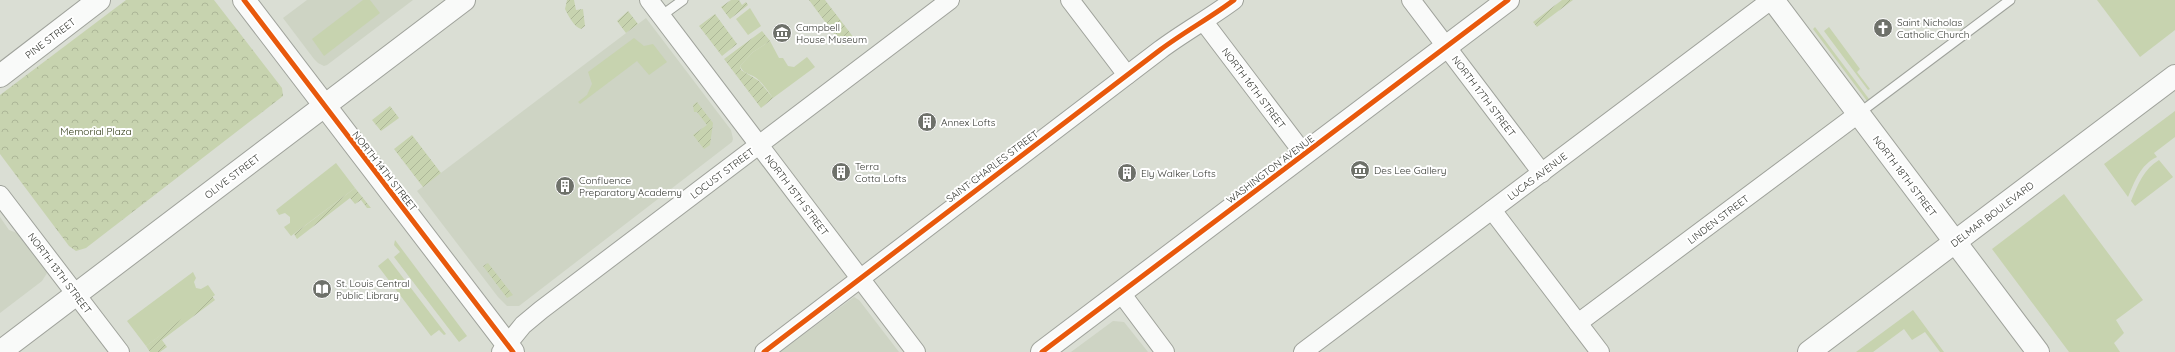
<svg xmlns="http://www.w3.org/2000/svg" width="2175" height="352" font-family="Quicksand,sans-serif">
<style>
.built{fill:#ced4c4}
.grass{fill:#c7d3af}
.park{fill:url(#park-crowns)}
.garden{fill:url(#garden-furrows)}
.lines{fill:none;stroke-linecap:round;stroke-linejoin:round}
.lane-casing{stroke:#9fa29b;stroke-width:11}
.street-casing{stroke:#9fa29b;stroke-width:20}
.secondary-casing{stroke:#9fa29b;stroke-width:24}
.lane{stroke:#f9faf9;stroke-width:9}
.street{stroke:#f9faf9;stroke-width:18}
.secondary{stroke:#f9faf9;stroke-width:22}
.cycleway-casing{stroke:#fff;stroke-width:8}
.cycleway{stroke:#e8590c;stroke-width:5}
.labels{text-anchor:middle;stroke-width:4;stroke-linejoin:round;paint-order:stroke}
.poi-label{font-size:10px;fill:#343731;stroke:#fff;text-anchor:start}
.street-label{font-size:10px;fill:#343731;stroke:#fff}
.park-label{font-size:10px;fill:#2b3610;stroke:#fff}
</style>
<defs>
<pattern id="park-crowns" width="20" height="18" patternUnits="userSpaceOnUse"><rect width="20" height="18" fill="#c7d3af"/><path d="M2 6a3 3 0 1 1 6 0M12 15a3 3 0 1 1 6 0" fill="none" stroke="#acb697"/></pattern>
<pattern id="garden-furrows" width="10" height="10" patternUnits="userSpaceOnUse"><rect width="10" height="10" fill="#c7d3af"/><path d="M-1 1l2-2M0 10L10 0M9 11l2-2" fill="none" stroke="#acb697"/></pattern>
</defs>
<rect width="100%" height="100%" fill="#daded4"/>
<g class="built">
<polygon points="307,0 413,0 327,65 324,66 318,63 314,59 283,18"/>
<polygon points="646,18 731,130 733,139 732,142 519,306 507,306 498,297 417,191"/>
<polygon points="0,217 9,230 20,234 47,269 47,273 42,281 0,313"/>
<polygon points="854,297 859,300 899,352 780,352"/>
<polygon points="1113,321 1124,322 1148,352 1071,352"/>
</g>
<g class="grass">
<polygon points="363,0 370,0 380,13 324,56 312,39"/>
<polygon points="2097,0 2175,0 2175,30 2140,57"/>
<polygon points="750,8 761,26 748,35 736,19"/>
<polygon points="1815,27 1869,99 1867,101 1813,29"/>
<polygon points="1829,27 1860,69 1857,72 1870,89 1868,90 1824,31"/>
<polygon points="634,38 644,46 653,44 667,62 649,75 637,61 580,104 578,102 587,95 592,84 588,72"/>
<path d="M770,41L779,58H783L788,66L794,67L807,57L815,67L773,98C768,91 761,80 753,76C747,73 743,73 740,66L753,52Z"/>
<path d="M2175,111V137L2154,153L2157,157C2140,165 2135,181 2128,197L2104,164Z"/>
<path d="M2159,160L2173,177L2135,206L2131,201C2138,184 2144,169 2159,160Z"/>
<polygon points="336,163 355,188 291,236 284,227 290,223 290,217 285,213 279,215 276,210"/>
<polygon points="2064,194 2143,300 2116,320 2124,333 2114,343 2120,352 2069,352 1992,249"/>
<polygon points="395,240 467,336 459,342 394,257 400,252 394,245"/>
<polygon points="388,258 446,334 444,335 439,330 431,336 378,266"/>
<polygon points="193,272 196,278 194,282 196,288 201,289 208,285 215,295 146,346 127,321"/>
<polygon points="1913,310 1944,352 1940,352 1925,332 1912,340 1904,329 1873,352 1856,352"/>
</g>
<polygon class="park" points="126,0 214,0 282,88 283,96 86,248 76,251 69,246 0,154 0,95"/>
<g class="garden">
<path d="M567,0H574L576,10L583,9L585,26L581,29C574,27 568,15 565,9Z"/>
<polygon points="731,0 739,0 742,5 746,2 748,5 730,19 721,7"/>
<polygon points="809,0 825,0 854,38 843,46"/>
<polygon points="1562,0 1573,0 1537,27 1533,22"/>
<polygon points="628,11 638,24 626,33 617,21"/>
<polygon points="715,14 737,44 722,56 699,26"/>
<polygon points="762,31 770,41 753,52 740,66 741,70 759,81 773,98 761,108 724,59"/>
<polygon points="697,102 713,123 710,145 704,149 693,135 707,125 697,112 694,112 693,105"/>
<polygon points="390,106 399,118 381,131 372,120"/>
<polygon points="412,135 441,173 423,187 394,149"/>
<polygon points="355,188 371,208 367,208 361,200 355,204 350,198 297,239 294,234"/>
<polygon points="488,263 513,295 507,298 483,266"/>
<polygon points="212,296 215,300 162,340 167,347 160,352 150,352 146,346"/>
</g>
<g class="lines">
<g class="lane-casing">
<g id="lane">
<polyline points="661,16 683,0"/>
<polyline points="1858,114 2010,0"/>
</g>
</g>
<g class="street-casing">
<g id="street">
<polyline points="649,0 916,352"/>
<polyline points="1070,0 1127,75"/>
<polyline points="1411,0 1542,173"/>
<polyline points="1204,22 1304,154"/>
<polyline points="0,195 120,352"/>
<polyline points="1492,210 1600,352"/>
<polyline points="1121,293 1165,352"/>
<polyline points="1578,323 1858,114"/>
<polyline points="501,352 523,325 541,310 950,0"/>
<path d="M764,352L1160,50C1184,32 1210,18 1234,0"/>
<polyline points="1303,352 1771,0"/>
</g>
</g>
<g class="secondary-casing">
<g id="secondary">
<polyline points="244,0 513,352"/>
<polyline points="1773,0 2038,352"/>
<polyline points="0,76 99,0"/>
<polyline points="0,352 464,0"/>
<polyline points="1042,352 1508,0"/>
<polyline points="1809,352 2175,76"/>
</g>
</g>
<use href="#lane" class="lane"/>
<use href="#street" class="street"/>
<use href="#secondary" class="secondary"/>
<g class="cycleway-casing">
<g id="cycleway">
<polyline points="244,0 513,352"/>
<path d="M764,352L1160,50C1184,32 1210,18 1234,0"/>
<polyline points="1042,352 1508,0"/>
</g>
</g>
<use href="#cycleway" class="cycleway"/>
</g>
<defs>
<g id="church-disc" transform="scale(1)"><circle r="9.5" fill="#6e716a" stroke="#fff"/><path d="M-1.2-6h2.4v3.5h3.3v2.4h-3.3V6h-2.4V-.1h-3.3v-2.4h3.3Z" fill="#fff"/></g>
<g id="museum-disc" transform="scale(1)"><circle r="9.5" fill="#6e716a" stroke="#fff"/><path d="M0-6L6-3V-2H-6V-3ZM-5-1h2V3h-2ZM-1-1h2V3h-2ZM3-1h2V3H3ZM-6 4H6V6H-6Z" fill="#fff"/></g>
<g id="building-disc" transform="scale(1)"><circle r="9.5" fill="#6e716a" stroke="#fff"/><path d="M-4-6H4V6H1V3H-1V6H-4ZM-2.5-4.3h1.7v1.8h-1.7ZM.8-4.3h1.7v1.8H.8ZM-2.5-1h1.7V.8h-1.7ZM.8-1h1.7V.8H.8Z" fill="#fff"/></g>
<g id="library-disc" transform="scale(1)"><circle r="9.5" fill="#6e716a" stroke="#fff"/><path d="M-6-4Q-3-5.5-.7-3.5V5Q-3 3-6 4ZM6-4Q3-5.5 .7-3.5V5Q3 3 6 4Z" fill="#fff"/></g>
</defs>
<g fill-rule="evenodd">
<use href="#church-disc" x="1883" y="28"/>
<use href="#museum-disc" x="782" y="33"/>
<use href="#building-disc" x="927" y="122"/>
<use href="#museum-disc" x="1360" y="170"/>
<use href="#building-disc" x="841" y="172"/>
<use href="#building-disc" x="1127" y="173"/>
<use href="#building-disc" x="565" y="186"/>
<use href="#library-disc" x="322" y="289"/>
</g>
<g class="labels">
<g class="poi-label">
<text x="1897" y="26">Saint Nicholas<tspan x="1897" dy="12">Catholic Church</tspan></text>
<text x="796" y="31">Campbell<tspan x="796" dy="12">House Museum</tspan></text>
<text x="941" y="126">Annex Lofts</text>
<text x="855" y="170">Terra<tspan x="855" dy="12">Cotta Lofts</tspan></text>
<text x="1374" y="174">Des Lee Gallery</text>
<text x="1141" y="177">Ely Walker Lofts</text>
<text x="579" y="184">Confluence<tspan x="579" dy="12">Preparatory Academy</tspan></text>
<text x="336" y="287">St. Louis Central<tspan x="336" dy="12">Public Library</tspan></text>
</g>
<g class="street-label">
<text transform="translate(50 38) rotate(-37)" y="4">PINE STREET</text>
<text transform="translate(1254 88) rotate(53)" y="4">NORTH 16TH STREET</text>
<text transform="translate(1484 96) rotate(53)" y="4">NORTH 17TH STREET</text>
<text transform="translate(992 166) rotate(-37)" y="4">SAINT CHARLES STREET</text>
<text transform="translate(1270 169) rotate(-37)" y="4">WASHINGTON AVENUE</text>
<text transform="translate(385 171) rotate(52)" y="4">NORTH 14TH STREET</text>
<text transform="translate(722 173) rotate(-37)" y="4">LOCUST STREET</text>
<text transform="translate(232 176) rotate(-37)" y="4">OLIVE STREET</text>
<text transform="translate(1537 176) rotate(-37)" y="4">LUCAS AVENUE</text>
<text transform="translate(1905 176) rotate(53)" y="4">NORTH 18TH STREET</text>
<text transform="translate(797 195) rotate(53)" y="4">NORTH 15TH STREET</text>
<text transform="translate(1992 214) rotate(-37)" y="4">DELMAR BOULEVARD</text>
<text transform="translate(1718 219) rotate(-37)" y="4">LINDEN STREET</text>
<text transform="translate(60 273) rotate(53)" y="4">NORTH 13TH STREET</text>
</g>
<g class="park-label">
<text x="96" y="135">Memorial Plaza</text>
</g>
</g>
</svg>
